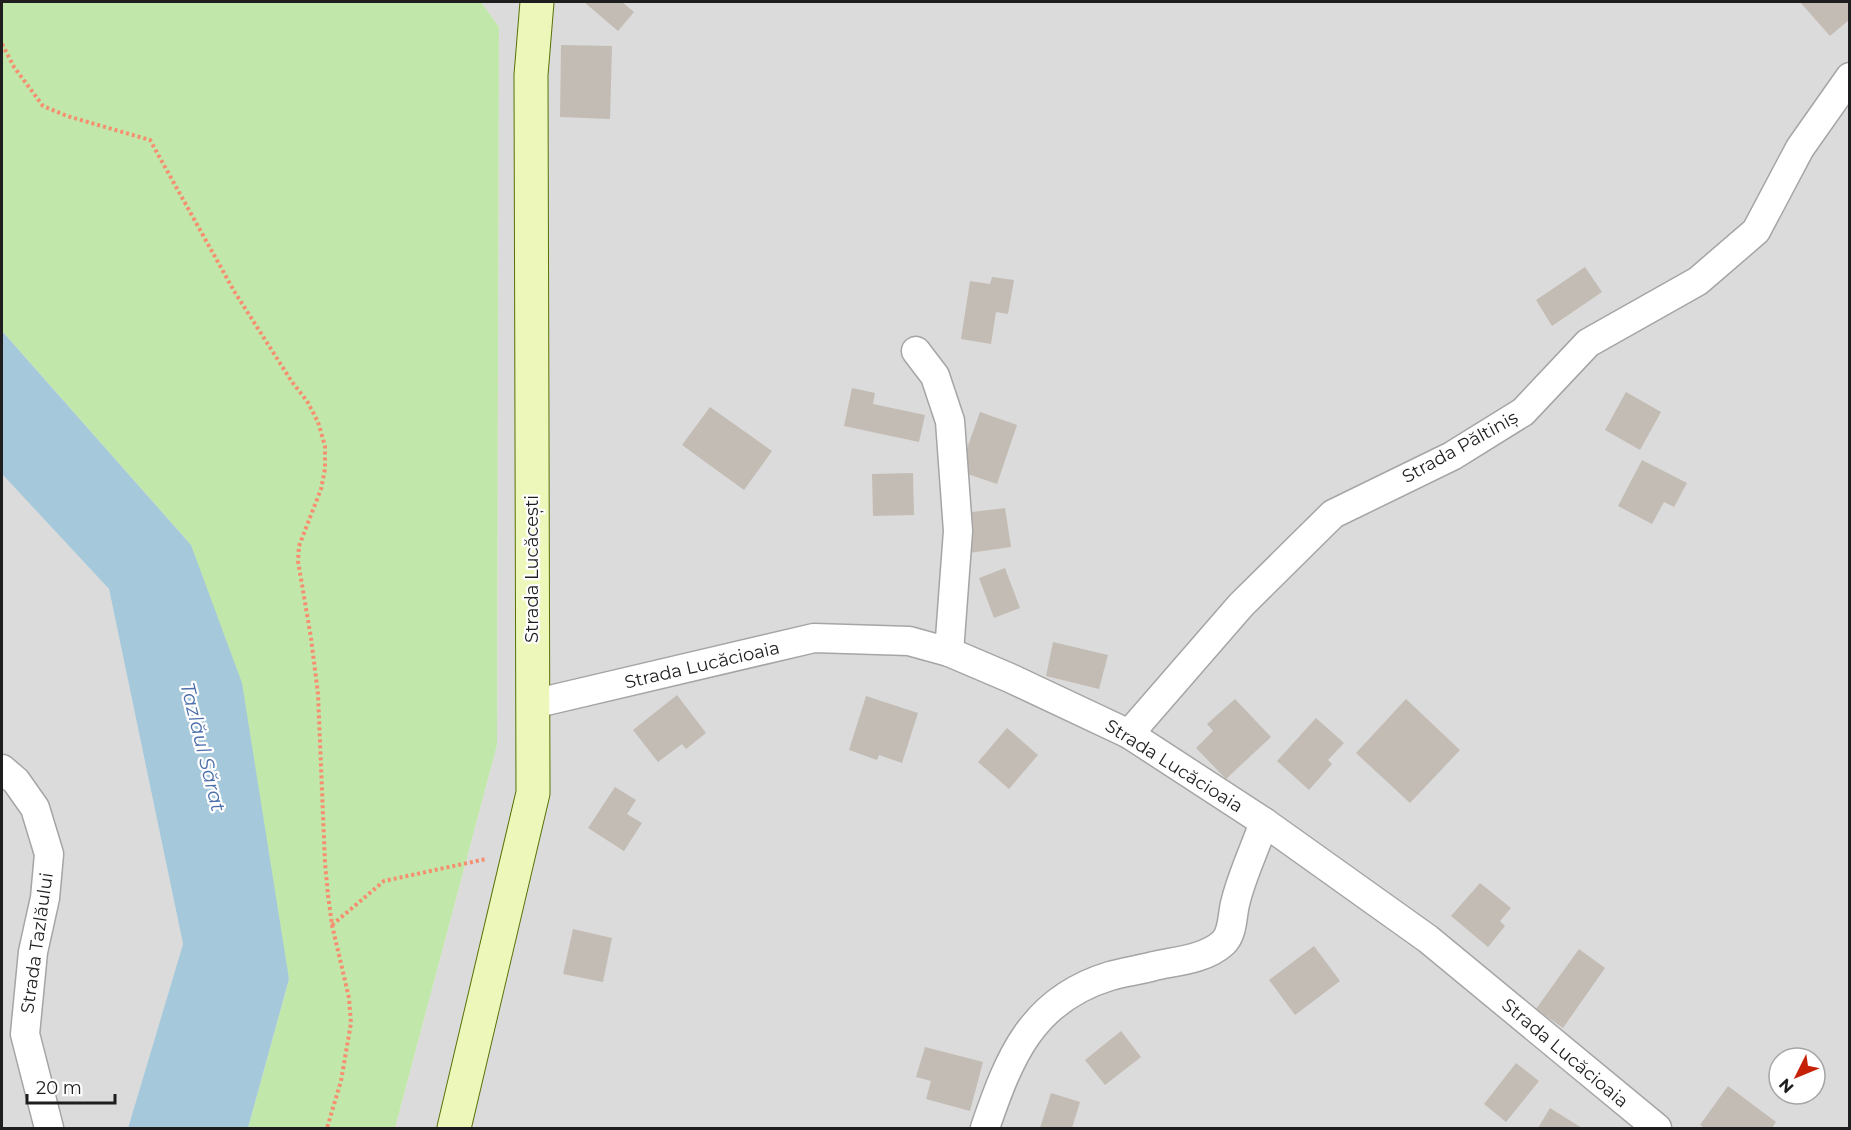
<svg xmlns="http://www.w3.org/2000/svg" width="1851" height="1130" font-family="Montserrat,sans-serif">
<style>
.residential{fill:#dcdbdb;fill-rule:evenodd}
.grass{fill:#c1e7ab}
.water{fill:#a6c8db}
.building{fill:#c3bcb4}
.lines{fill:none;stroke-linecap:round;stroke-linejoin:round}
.street-casing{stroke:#a5a5a5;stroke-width:31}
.secondary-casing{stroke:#587208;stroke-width:35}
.path{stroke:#f58f6f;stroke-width:4;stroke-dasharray:3 3;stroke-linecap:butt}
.street{stroke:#fff;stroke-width:28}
.secondary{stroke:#ecf7b9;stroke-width:33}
.labels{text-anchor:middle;stroke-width:4.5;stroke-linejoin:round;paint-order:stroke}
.street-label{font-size:18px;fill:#1e1e1e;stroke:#fff}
.water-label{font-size:20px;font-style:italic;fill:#4d6fab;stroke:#fff}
</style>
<rect width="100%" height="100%" fill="#efede4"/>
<g class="residential">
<path d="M481,2H1849V1128H395L497,745L499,27ZM1779,1058H1815V1094H1779Z"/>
<polygon points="2,474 109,589 183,944 128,1128 2,1128"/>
</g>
<polygon class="grass" points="2,2 481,2 499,27 497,745 395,1128 248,1128 289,979 191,545 2,331"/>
<polygon class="water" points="2,331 191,545 242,683 289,979 248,1128 128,1128 183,944 109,589 2,474"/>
<g class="building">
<polygon points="584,2 622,2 634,12 618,31"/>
<polygon points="1800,2 1850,2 1850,19 1830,36"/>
<polygon points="561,45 612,46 610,119 560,117"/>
<polygon points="1585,267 1602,292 1552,326 1536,300"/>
<polygon points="992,277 1014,280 1008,314 996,312 991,344 961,339 970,281 990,284"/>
<polygon points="852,388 875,393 873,404 925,415 919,442 844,426"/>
<polygon points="1626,392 1661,412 1640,450 1605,430"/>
<polygon points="710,407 772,451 744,490 682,445"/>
<polygon points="980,412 1017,425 997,484 959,471"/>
<polygon points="1642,460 1687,483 1674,507 1664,502 1652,524 1618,506"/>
<polygon points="913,473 914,515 873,516 872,474"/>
<polygon points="1005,508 1011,547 969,553 964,513"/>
<polygon points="1005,568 1020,608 994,618 979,578"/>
<polygon points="1053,642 1108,655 1099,689 1046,676"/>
<polygon points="677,695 706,733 686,749 682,744 658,762 633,730"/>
<polygon points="866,696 918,713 902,763 879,755 877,760 849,750"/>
<polygon points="1235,699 1271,737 1226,779 1196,748 1213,731 1207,724"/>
<polygon points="1406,699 1460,750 1410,803 1356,753"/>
<polygon points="1316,718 1344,743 1328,760 1332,764 1309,790 1277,761"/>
<polygon points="1007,728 1038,755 1009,789 978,762"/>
<polygon points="615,787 636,800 627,814 642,823 624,851 588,828"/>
<polygon points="1480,883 1511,908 1500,921 1505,926 1488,947 1451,916"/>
<polygon points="573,929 612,938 603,982 563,974"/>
<polygon points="1314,946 1340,981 1295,1015 1269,980"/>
<polygon points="1579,949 1605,968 1563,1028 1536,1009"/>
<polygon points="1121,1031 1141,1057 1105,1085 1085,1060"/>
<polygon points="925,1047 983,1062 970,1111 926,1099 931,1081 916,1077"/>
<polygon points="1516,1063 1539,1081 1506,1122 1484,1104"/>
<polygon points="1728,1086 1776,1122 1772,1128 1705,1128 1700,1125"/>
<polygon points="1051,1093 1080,1102 1072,1128 1040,1128"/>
<polygon points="1550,1108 1582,1128 1538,1128"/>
</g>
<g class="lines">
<g class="street-casing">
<g id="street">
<polyline points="916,351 935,376 950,421 958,531 949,652"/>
<polyline points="533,704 814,638 909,641 949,652 1010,678 1129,734 1264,822 1428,939 1657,1128"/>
<polyline points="1129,734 1241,605 1333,514 1452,456 1523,412 1588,343 1698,281 1756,231 1800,148 1850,77"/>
<polyline points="2,769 16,781 35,808 49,854 45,898 33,952 25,1034 49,1128"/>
<path d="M985,1128C1009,1058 1031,1000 1110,976C1124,972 1140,970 1154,966C1176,961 1206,959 1223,943C1233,934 1232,916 1235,904C1241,877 1255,849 1264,822"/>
</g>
</g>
<g class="secondary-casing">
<polyline id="secondary" points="454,1128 533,793 531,75 537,2"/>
</g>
<g class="path">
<polyline points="2,44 14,67 43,106 67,116 150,140 234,291 292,382 307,401 318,422 325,446 325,469 321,489 299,546 298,561 311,638 318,694 325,863 328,895 332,925 349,998 351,1023 341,1081 327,1128"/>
<polyline points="332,925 384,881 486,859"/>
</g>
<use href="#street" class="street"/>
<use href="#secondary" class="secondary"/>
</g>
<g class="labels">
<g class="street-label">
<text transform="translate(1460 447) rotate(-29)" y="6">Strada Păltiniș</text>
<text transform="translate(532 569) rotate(-90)" y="6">Strada Lucăcești</text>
<text transform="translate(702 665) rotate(-13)" y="6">Strada Lucăcioaia</text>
<text transform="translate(1174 766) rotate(32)" y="6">Strada Lucăcioaia</text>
<text transform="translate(37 943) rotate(-82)" y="6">Strada Tazlăului</text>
<text transform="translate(1565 1053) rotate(40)" y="6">Strada Lucăcioaia</text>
</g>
<g class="water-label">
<text transform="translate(203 747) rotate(76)" y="7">Tazlăul Sărat</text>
</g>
</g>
<rect width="1851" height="1130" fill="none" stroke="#1e1e1e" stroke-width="6"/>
<g transform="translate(1797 1076) rotate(227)"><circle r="28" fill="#ffffff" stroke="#a5a5a5" stroke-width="1.5"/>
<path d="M0-4.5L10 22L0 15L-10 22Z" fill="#c62106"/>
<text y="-9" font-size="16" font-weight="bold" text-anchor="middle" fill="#1e1e1e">N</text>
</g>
<path d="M27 1094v9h88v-9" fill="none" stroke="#1e1e1e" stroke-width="3"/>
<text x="36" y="1094" font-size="18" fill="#1e1e1e" stroke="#ffffff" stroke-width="4.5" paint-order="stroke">20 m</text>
</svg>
